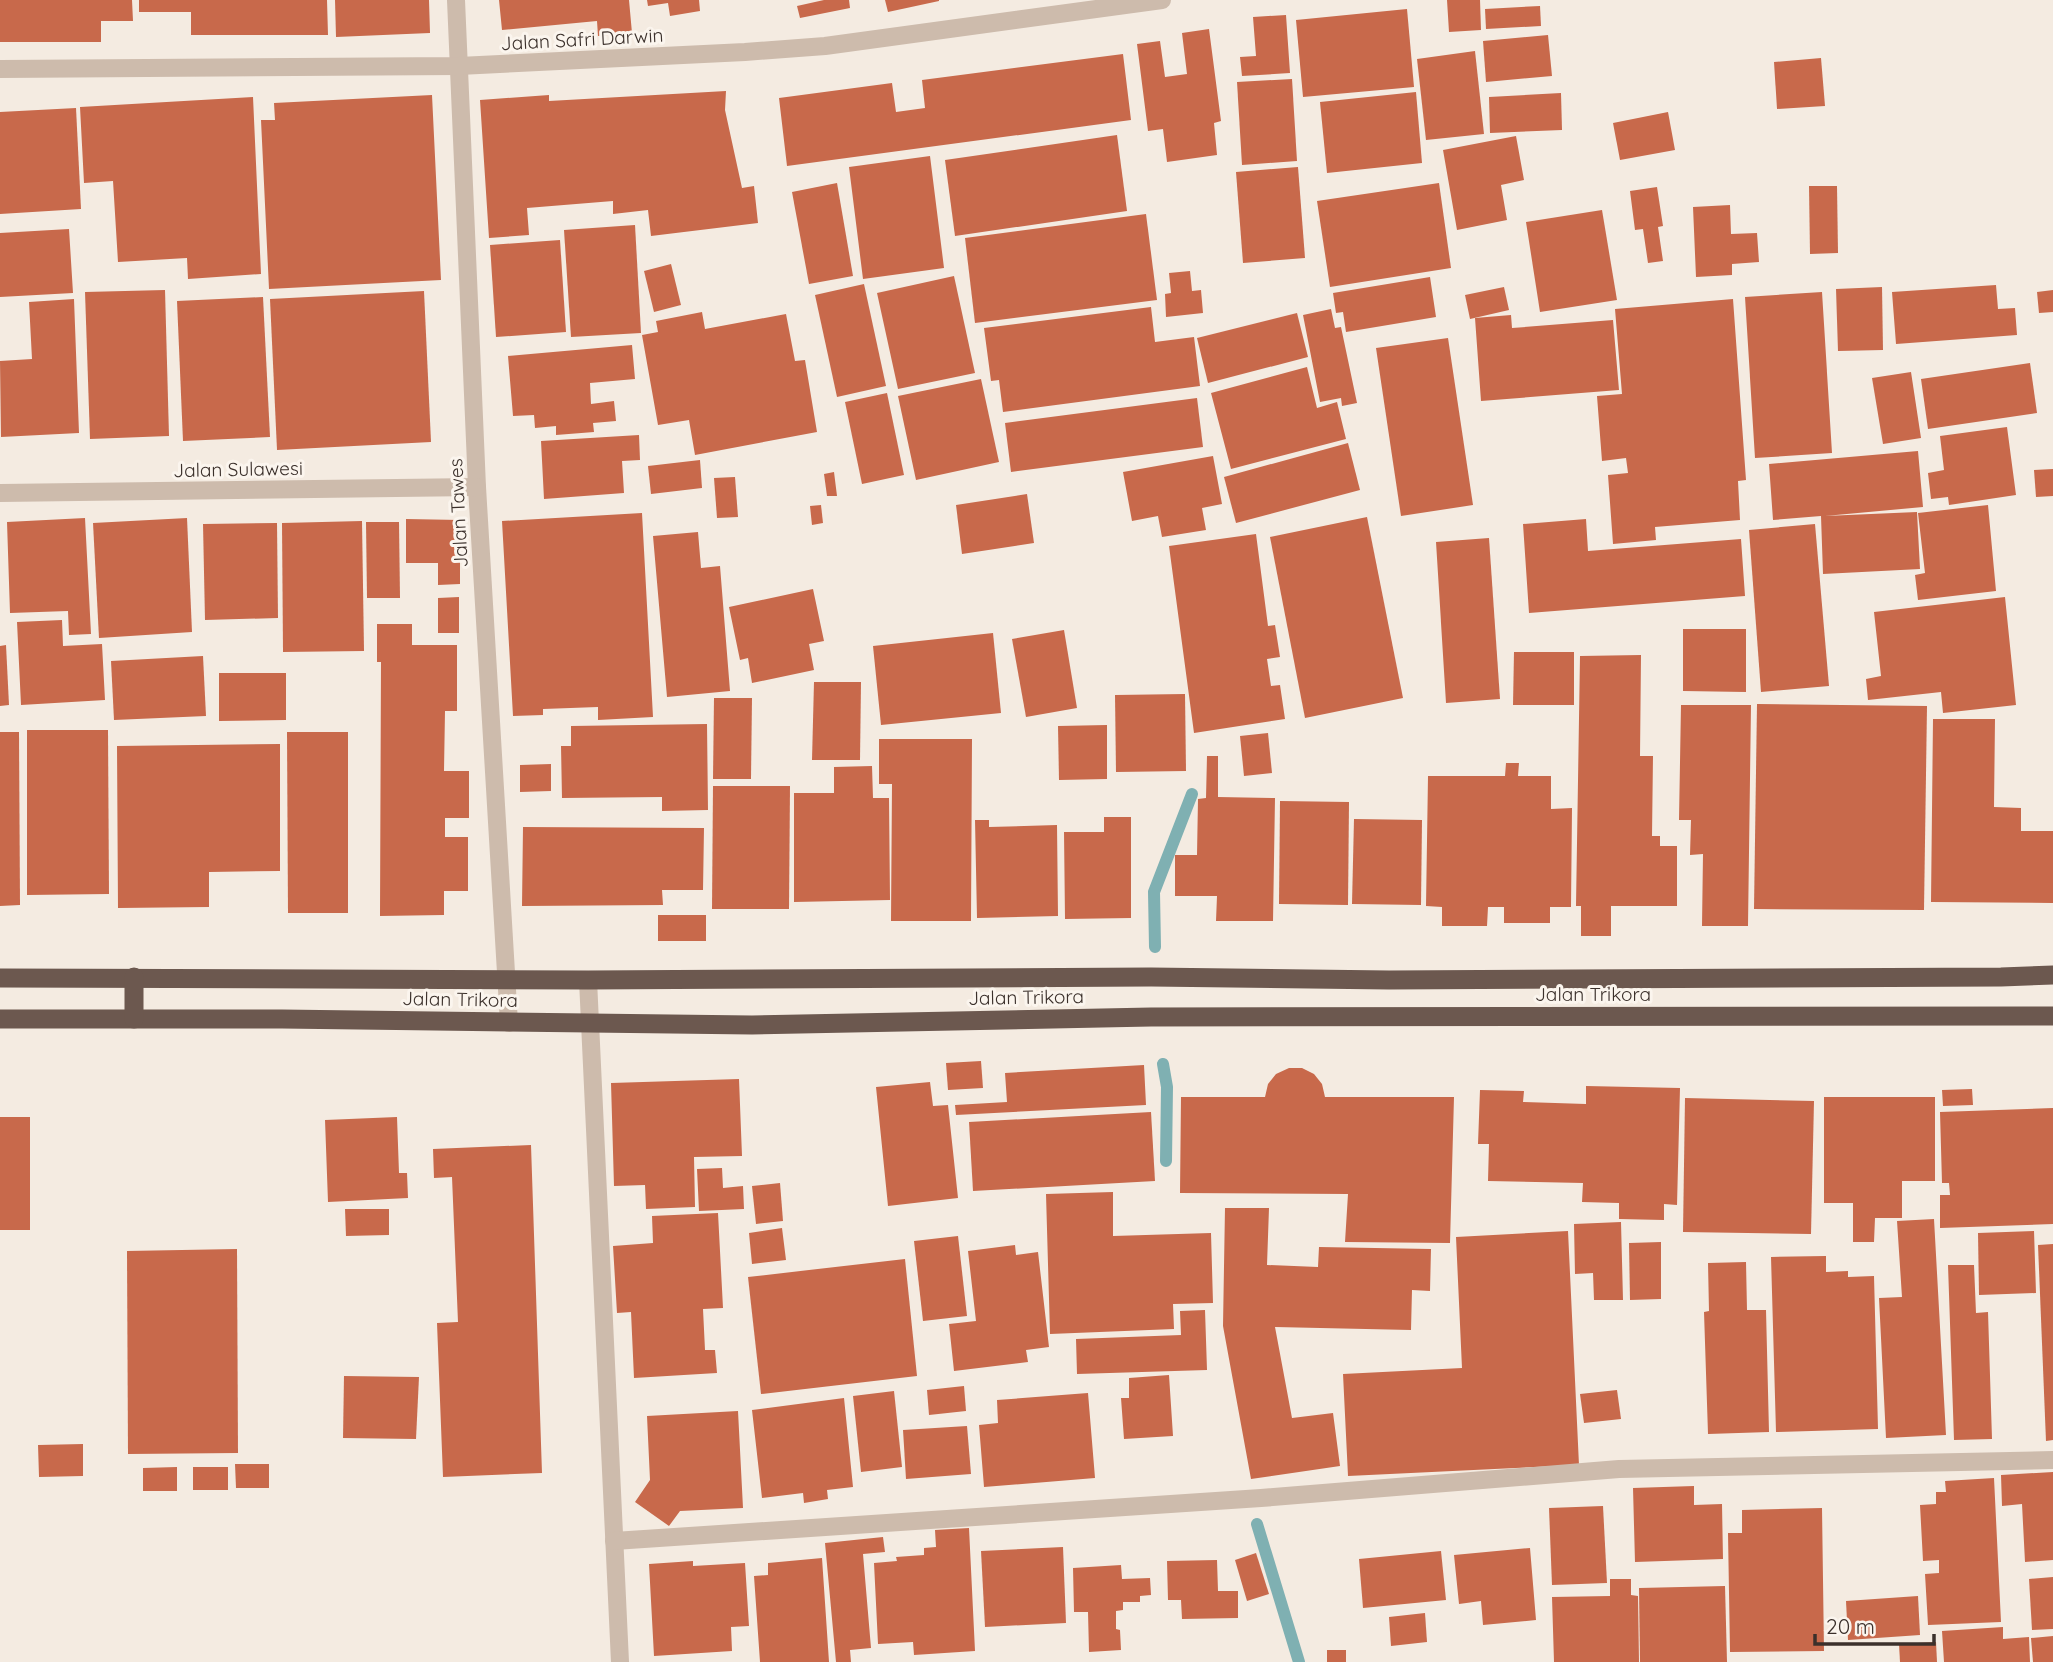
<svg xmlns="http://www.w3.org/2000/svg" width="2053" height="1662" font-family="Quicksand,sans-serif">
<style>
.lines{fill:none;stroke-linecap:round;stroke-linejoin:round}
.stream{stroke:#7fb0b2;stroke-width:12}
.building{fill:#c8694b}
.minor{stroke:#cdbbac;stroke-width:18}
.trunk{stroke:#6c584f;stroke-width:19}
.labels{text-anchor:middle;stroke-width:6;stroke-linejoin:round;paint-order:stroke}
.street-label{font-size:19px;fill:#3b302b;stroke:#fbf5ee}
</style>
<rect width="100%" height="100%" fill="#f4ebe1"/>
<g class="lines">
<g class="stream">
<polyline points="1155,947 1154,892 1192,794"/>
<polyline points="1163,1064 1167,1087 1166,1161"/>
<polyline points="1257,1524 1299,1662"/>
</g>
</g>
<g class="building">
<polygon points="0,0 132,0 133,21 101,21 101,42 0,42"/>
<polygon points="139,0 327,0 328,35 191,35 191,12 139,12"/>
<polygon points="335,0 429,0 430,33 336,37"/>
<polygon points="499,0 629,0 632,33 598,36 597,21 502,30"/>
<polygon points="647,0 699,0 700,11 670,16 668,3 648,6"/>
<polygon points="824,0 849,0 850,8 800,18 797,6"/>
<polygon points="885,0 939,0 939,1 888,12"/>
<polygon points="1447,0 1480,0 1481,30 1449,32"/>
<polygon points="1540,6 1541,26 1486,29 1485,9"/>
<polygon points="1407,9 1414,87 1303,97 1296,20"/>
<polygon points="1286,15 1290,73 1242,76 1240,57 1256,56 1253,17"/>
<polygon points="1209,29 1221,121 1214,123 1217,155 1167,162 1163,129 1148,131 1137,44 1160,41 1165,77 1187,74 1182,33"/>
<polygon points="1548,35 1552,76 1486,82 1483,41"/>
<polygon points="1475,51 1484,134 1426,140 1417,59"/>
<polygon points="1123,54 1131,120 787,166 779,98 892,83 896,112 925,108 922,80"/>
<polygon points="1821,58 1825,106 1777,109 1774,62"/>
<polygon points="1292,79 1297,161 1242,165 1237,82"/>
<polygon points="726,91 725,110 742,188 754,186 758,223 651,236 648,210 613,214 613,201 527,208 529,235 489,238 480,100 549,95 549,101"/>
<polygon points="1416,92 1422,163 1327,173 1320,102"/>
<polygon points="1561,93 1562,130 1490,133 1489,97"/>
<polygon points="432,95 441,280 269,289 261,120 275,120 274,103"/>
<polygon points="253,97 261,274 188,279 187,258 118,262 113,181 84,183 80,107"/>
<polygon points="76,108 81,209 0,214 0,112"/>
<polygon points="1668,112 1675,150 1620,160 1613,123"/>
<polygon points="1117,135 1127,211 955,236 945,160"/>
<polygon points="1516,136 1524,180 1501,185 1507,220 1457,230 1443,150"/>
<polygon points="930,156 944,268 863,279 849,167"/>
<polygon points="1298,167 1305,258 1243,263 1236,172"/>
<polygon points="837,183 853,276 809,284 792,192"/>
<polygon points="1439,183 1451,268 1330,287 1317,201"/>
<polygon points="1809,186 1837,186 1838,253 1810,254"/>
<polygon points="1657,187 1663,226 1658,227 1663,261 1648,263 1643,229 1635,230 1630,191"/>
<polygon points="1730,205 1731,234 1757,233 1759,262 1732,264 1732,275 1696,277 1693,207"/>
<polygon points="1602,210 1617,300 1540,312 1526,222"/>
<polygon points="1146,214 1157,300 975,323 965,238"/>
<polygon points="635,225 641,333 571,337 564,230"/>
<polygon points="69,229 73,293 0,297 0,233"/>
<polygon points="560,240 566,332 496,337 490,245"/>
<polygon points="671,264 681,305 654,312 644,271"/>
<polygon points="1190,271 1192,291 1201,290 1203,313 1166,317 1165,294 1171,293 1169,273"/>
<polygon points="954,276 975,373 898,389 877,293"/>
<polygon points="1430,277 1436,317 1346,332 1343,312 1336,313 1333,293"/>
<polygon points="864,284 886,386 837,397 815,295"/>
<polygon points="1996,285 1998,309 2015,308 2017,335 1896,344 1892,292"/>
<polygon points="1504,287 1509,310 1470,319 1465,295"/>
<polygon points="1882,287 1883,350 1838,351 1836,289"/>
<polygon points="165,290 169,436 90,439 85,292"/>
<polygon points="2053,290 2053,312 2039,313 2037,292"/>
<polygon points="424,291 431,442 277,450 270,299"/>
<polygon points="1822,292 1832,453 1755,458 1745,297"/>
<polygon points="263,297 270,437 183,441 177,301"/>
<polygon points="74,299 79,433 1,437 0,361 32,359 29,302"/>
<polygon points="1733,299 1746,480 1738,481 1740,520 1655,527 1656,540 1613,544 1608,475 1628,473 1626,458 1602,461 1597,396 1622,394 1615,309"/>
<polygon points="1151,307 1155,342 1194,337 1200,386 1003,412 999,380 991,381 984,328"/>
<polygon points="1331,309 1335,328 1341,327 1357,403 1342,406 1341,398 1320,402 1303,315"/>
<polygon points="702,312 705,329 786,314 795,361 805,360 817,432 695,455 689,420 658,425 642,335 658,332 656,321"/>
<polygon points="1297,313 1308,357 1208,383 1197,338"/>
<polygon points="1511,315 1512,328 1613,320 1619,390 1481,401 1475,318"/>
<polygon points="1448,338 1473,505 1401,516 1376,348"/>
<polygon points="632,345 635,379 590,383 591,404 614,401 616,421 593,423 594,432 556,435 556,426 535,428 534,415 513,416 508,356"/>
<polygon points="2030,363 2037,413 1928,429 1921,379"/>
<polygon points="1307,367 1317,408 1337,402 1346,439 1231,469 1211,393"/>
<polygon points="1911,372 1921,438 1883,444 1872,378"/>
<polygon points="981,379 999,462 916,480 898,396"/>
<polygon points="887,393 904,475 862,484 845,402"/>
<polygon points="1197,398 1203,447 1011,472 1005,423"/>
<polygon points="2007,427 2016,495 1949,505 1948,497 1931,499 1928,473 1944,470 1940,436"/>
<polygon points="639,435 640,460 622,461 624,493 544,499 541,441"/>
<polygon points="1348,443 1360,490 1236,523 1224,477"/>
<polygon points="1918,451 1923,507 1825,516 1917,512 1920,569 1823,574 1821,516 1773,520 1769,464"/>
<polygon points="1213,456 1222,504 1202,508 1206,530 1162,537 1158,516 1132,521 1123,472"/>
<polygon points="700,460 702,488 651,494 648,466"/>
<polygon points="2053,469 2053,496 2036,497 2034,470"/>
<polygon points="834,472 837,496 827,496 824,474"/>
<polygon points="735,477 738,517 717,518 714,478"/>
<polygon points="1027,494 1034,543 962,554 956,505"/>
<polygon points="821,505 823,523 812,525 810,506"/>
<polygon points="1988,505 1996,591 1918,600 1915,575 1925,573 1918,513"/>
<polygon points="642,513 653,717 598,720 598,707 543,709 543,715 513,716 502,521"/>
<polygon points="1367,517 1403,698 1305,718 1270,537"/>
<polygon points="85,518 91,634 69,635 68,611 10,613 7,522"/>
<polygon points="187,518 192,632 99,638 93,523"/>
<polygon points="406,519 460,520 460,584 438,585 438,563 406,563"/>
<polygon points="1586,519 1588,551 1741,539 1745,596 1529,613 1523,524"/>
<polygon points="362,521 364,651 283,652 282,523"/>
<polygon points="366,522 399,522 400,598 367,598"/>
<polygon points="277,523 278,618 205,620 203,524"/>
<polygon points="1815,524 1829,686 1761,692 1749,530"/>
<polygon points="698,532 701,568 720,566 730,691 667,697 653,536"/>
<polygon points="1256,534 1268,626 1275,625 1280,657 1267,659 1271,686 1280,685 1285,719 1194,733 1169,546"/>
<polygon points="1489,538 1500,699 1446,703 1436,542"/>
<polygon points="813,589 824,641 809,644 814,670 752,683 748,658 740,660 729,607"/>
<polygon points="459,597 459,633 438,633 438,598"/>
<polygon points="2005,597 2016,705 1943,713 1941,692 1868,700 1866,679 1881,676 1874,612"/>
<polygon points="62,620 63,646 102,644 105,700 21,705 17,622"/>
<polygon points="377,624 412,624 412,645 457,645 457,711 445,711 444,771 469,771 469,818 445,818 445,837 468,837 468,891 444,891 444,915 380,916 381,662 377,662"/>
<polygon points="1683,629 1746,629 1746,692 1683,691"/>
<polygon points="1064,630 1077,708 1026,717 1012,639"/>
<polygon points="993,633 1001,713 881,725 873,646"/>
<polygon points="6,645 9,705 0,706 0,646"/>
<polygon points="1514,652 1574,652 1574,705 1513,705"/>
<polygon points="1641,655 1640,756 1653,756 1652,836 1660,836 1660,846 1677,846 1677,906 1611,906 1611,936 1581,936 1581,906 1576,906 1580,656"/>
<polygon points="203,656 206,716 114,720 111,661"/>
<polygon points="219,673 286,673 286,720 219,721"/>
<polygon points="814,682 861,682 860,760 812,760"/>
<polygon points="1185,694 1186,771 1116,772 1115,695"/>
<polygon points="714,698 752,698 751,779 713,779"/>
<polygon points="1757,704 1927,706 1924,910 1754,909"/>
<polygon points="1681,705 1751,705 1748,926 1702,926 1703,854 1690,855 1691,820 1679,820"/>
<polygon points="1933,719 1995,719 1994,807 2021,808 2021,831 2053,831 2053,903 1931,902"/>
<polygon points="707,724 708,810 662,811 662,797 562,798 561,746 571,746 571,726"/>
<polygon points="1107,725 1107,779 1059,780 1058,726"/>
<polygon points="27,730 108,730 109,894 27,895"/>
<polygon points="0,732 19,732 20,905 0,906"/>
<polygon points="287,732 348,732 348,913 288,913"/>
<polygon points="1268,733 1272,773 1244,776 1240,736"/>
<polygon points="879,739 972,739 971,921 891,921 892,784 879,784"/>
<polygon points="280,744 280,871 209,872 209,907 118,908 117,746"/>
<polygon points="1207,756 1218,756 1218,797 1275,798 1273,921 1216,921 1217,896 1175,896 1175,855 1197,855 1198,799 1206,798"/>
<polygon points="1506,763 1519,763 1518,776 1551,776 1551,809 1572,808 1571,907 1550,907 1550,923 1504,923 1504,907 1488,907 1487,926 1442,926 1442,907 1426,906 1428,776 1505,776"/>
<polygon points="551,764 551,791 520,792 520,765"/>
<polygon points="872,766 873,798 889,798 890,900 794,902 794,793 834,793 834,767"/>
<polygon points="713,786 790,786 789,909 712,909"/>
<polygon points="1280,801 1349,802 1348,905 1279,904"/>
<polygon points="1104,817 1131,817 1131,918 1065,919 1064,832 1104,832"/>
<polygon points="1354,819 1422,820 1421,905 1352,904"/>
<polygon points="975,820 989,820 989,827 1057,825 1058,916 977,918"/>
<polygon points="523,827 704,828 703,890 662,890 663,905 522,906"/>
<rect x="658" y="915" width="48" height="26"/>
<polygon points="981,1061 983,1088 948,1090 946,1063"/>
<polygon points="1144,1065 1146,1105 956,1115 955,1105 1007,1102 1005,1073"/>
<polygon points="1289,1068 1302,1068 1314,1074 1322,1084 1325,1097 1454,1097 1450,1243 1345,1242 1348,1194 1180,1193 1181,1097 1265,1097 1268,1084 1276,1074"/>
<polygon points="739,1079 742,1156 694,1157 695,1207 646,1209 645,1185 614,1186 611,1083"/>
<polygon points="930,1082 933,1106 948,1105 958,1198 888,1206 876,1087"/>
<polygon points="1586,1086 1680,1088 1677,1205 1664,1204 1664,1220 1619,1219 1619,1203 1582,1202 1583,1183 1488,1181 1489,1144 1478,1144 1480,1090 1524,1091 1523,1102 1586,1104"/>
<polygon points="1972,1089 1973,1105 1943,1106 1942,1090"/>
<polygon points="1824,1097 1935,1097 1935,1181 1902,1181 1902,1218 1875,1218 1874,1242 1853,1242 1853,1203 1824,1203"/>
<polygon points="1685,1098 1814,1101 1811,1234 1683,1232"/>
<polygon points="2053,1108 2053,1224 1940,1228 1940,1195 1950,1195 1949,1183 1942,1183 1940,1112"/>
<polygon points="1151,1112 1155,1181 973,1191 969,1122"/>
<rect x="0" y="1117" width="30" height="113"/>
<polygon points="397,1117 399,1173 407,1173 408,1198 328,1202 325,1120"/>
<polygon points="531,1145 542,1473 443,1477 437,1323 458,1322 452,1177 434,1178 433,1149"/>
<polygon points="722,1168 723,1188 743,1186 744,1209 699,1211 697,1169"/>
<polygon points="780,1183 783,1221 756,1224 752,1186"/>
<polygon points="1113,1192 1113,1236 1211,1233 1213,1303 1173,1304 1174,1329 1050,1334 1046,1194"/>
<polygon points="1225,1208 1269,1208 1267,1265 1318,1267 1319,1247 1431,1249 1430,1291 1412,1290 1411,1330 1275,1327 1292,1418 1333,1413 1340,1466 1251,1479 1223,1326"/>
<polygon points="345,1209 389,1209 389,1235 346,1236"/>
<polygon points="718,1213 723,1308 703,1309 705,1350 715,1350 717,1373 634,1378 631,1312 617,1313 613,1246 653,1243 652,1216"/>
<polygon points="1934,1219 1946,1435 1886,1438 1879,1298 1902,1297 1897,1221"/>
<polygon points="1621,1222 1623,1300 1594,1300 1593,1273 1575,1274 1574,1224"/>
<polygon points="782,1228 786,1260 752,1264 749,1233"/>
<polygon points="1568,1231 1579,1465 1348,1476 1343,1374 1462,1368 1456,1237"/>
<polygon points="2034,1231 2036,1293 1979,1295 1978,1233"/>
<polygon points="958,1236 967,1316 923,1321 914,1241"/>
<polygon points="1661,1242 1661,1299 1630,1300 1629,1243"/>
<polygon points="2053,1244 2053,1440 2046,1441 2038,1245"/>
<polygon points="1015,1245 1016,1255 1038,1252 1049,1347 1026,1350 1028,1362 954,1371 949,1324 976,1321 968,1251"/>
<polygon points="237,1249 238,1453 128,1454 127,1251"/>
<polygon points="1826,1256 1826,1272 1848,1271 1848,1277 1874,1276 1878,1429 1776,1432 1771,1257"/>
<polygon points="905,1259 917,1376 761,1394 748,1277"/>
<polygon points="1746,1262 1747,1310 1766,1310 1769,1432 1708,1434 1704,1312 1709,1311 1708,1263"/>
<polygon points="1948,1265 1974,1265 1976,1313 1988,1312 1992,1439 1954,1440"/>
<polygon points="1205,1310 1207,1370 1077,1374 1076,1339 1181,1335 1180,1311"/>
<polygon points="1169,1375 1173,1436 1124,1439 1121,1398 1129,1398 1129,1378"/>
<polygon points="344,1376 419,1377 416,1439 343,1438"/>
<polygon points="964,1386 966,1411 929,1415 927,1390"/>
<polygon points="1617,1390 1621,1419 1584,1423 1580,1394"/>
<polygon points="894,1391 902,1467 861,1472 853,1396"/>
<polygon points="1088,1393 1095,1478 984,1487 979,1425 998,1423 997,1400"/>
<polygon points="844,1398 853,1487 827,1490 828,1499 804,1503 803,1493 762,1498 752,1410"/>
<polygon points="738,1411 743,1508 680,1511 669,1526 635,1502 650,1480 647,1416"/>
<polygon points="967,1426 971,1474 906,1479 903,1430"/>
<polygon points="83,1444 83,1476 39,1477 38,1445"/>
<polygon points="235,1464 269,1464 269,1488 236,1488"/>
<polygon points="177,1467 177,1491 143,1491 143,1468"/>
<rect x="193" y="1467" width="35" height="23"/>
<polygon points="2053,1472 2053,1560 2025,1562 2022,1504 2002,1506 2001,1475"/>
<polygon points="1994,1478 2001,1622 1928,1625 1925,1574 1939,1573 1939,1560 1923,1561 1920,1505 1936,1504 1936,1492 1946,1492 1945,1481"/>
<polygon points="1694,1486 1694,1505 1722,1504 1723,1559 1635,1562 1633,1488"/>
<polygon points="1603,1506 1607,1583 1552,1585 1549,1508"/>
<polygon points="1822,1508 1824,1651 1730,1652 1728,1533 1742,1533 1742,1510"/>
<polygon points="969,1528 975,1651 914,1655 913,1642 878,1644 874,1563 897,1561 896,1557 924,1555 924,1548 936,1547 935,1530"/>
<polygon points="883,1537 885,1552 863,1554 871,1648 850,1650 851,1662 836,1662 825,1543"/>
<polygon points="1063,1547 1066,1623 985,1627 981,1551"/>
<polygon points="1530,1548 1536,1620 1483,1625 1481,1601 1459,1604 1454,1555"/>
<polygon points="1441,1551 1446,1600 1363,1608 1359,1559"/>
<polygon points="1256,1553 1269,1594 1247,1601 1235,1560"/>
<polygon points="822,1558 829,1662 760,1662 754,1576 768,1575 768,1563"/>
<polygon points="1217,1560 1218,1591 1238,1591 1238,1618 1182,1619 1181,1600 1168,1600 1167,1561"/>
<polygon points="693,1561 693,1566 745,1563 749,1626 731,1627 732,1651 654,1656 649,1564"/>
<polygon points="1121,1565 1122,1579 1150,1578 1151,1595 1140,1596 1140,1602 1123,1602 1123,1610 1116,1611 1116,1629 1120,1630 1121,1650 1089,1652 1088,1612 1074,1612 1073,1568"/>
<polygon points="2053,1577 2053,1629 2032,1630 2029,1579"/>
<polygon points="1610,1579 1631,1579 1631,1595 1638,1596 1639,1662 1554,1662 1552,1597 1610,1596"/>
<polygon points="1725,1586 1727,1662 1640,1662 1639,1588"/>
<polygon points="1918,1596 1920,1635 1848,1640 1846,1601"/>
<polygon points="1425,1613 1427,1642 1391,1646 1389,1617"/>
<polygon points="2003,1627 2003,1639 2029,1637 2030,1662 1944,1662 1942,1631"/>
<polygon points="2053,1636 2053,1662 2033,1662 2031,1638"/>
<polygon points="1936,1642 1937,1662 1900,1662 1899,1644"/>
<rect x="1327" y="1650" width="19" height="12"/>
</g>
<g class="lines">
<g class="minor">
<polyline points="456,0 477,487 509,1023"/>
<polyline points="0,69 459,66 745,52 825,46 1162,0"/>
<polyline points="0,493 477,487"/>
<polyline points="588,980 620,1662"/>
<polyline points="614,1541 1261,1498 1619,1469 2053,1460"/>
</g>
<g class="trunk">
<polyline points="0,978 588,980 1151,977 1389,980 2001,977 2053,975"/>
<polyline points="0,1019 282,1019 752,1025 1151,1017 2053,1016"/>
<polyline points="134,1019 134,977"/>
</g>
</g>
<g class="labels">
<g class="street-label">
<text transform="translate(582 39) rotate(-3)" y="7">Jalan Safri Darwin</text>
<text transform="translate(238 469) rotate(-1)" y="7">Jalan Sulawesi</text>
<text transform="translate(458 513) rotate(-93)" y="7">Jalan Tawes</text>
<text x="1593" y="1001">Jalan Trikora</text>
<text transform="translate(1026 997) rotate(-1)" y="7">Jalan Trikora</text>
<text transform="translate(460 999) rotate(1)" y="7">Jalan Trikora</text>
</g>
</g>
<path d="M1815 1634v10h119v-10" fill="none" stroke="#3b302b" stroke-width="3.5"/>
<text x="1826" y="1634" font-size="21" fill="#3b302b" stroke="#fbf5ee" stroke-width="5" paint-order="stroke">20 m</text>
</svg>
